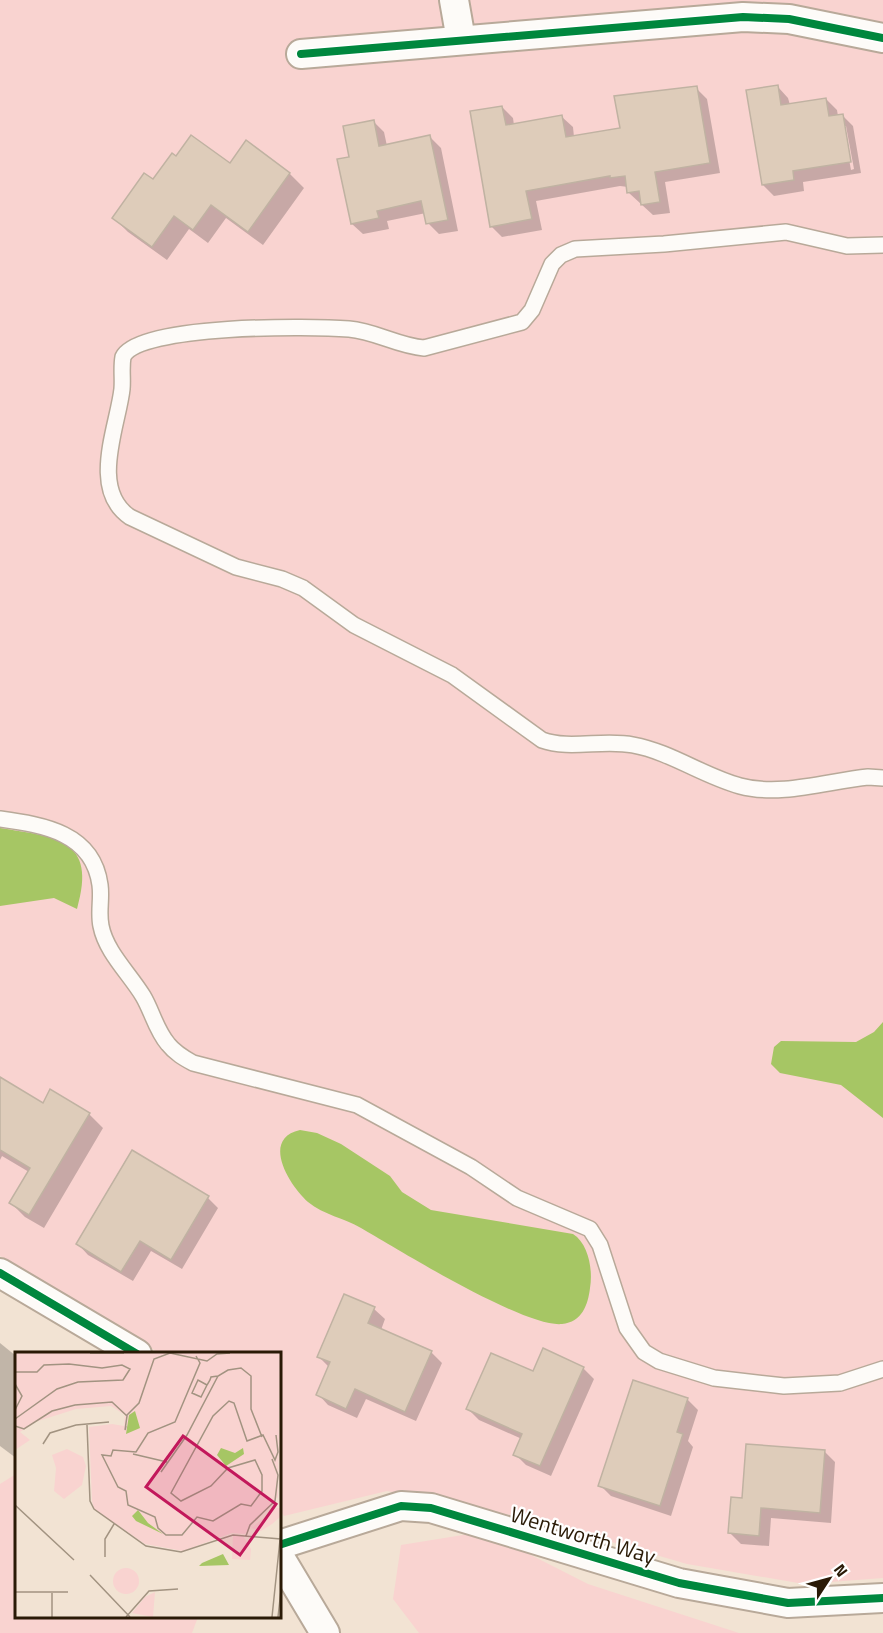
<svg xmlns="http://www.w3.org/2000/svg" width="883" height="1633" font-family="'Titillium Web',sans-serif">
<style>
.green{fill:#f9d3d0}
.water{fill:#a6c664}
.shadow{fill:#0003;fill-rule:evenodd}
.building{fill:#deccba;stroke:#c0b2a2;stroke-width:1.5}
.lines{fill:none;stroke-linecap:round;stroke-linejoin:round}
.lane-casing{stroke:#b8a999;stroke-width:18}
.street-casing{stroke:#b8a999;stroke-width:32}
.lane{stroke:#fdfbf8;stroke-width:15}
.street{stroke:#fdfbf8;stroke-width:28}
.cycleway-casing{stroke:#fff;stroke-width:11}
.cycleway{stroke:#00873e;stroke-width:8}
.labels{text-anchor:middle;stroke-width:4.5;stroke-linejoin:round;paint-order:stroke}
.street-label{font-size:22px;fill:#2a1a06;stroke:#fff}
.inset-road{fill:none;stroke:#a29381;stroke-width:1.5}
.view{fill:#c2185b;fill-opacity:0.15;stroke:#c2185b;stroke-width:3}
.inset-edge{fill:none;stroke:#2a1a06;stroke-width:3}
</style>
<rect width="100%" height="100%" fill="#f2e3d3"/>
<g class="green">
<polygon points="0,0 883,0 883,1578 804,1584 687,1564 536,1520 387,1491 284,1516 279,1509 279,1354 160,1354 120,1326 0,1256"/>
<polygon points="16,1474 16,1616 198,1617 192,1633 0,1633 0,1484"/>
<polygon points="469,1534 521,1550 588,1584 739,1633 419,1633 393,1599 401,1545"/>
</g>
<g class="water">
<path d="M0,828C55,837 98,838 77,909L54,898L0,906Z"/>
<polygon points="883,1022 883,1118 841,1085 780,1073 771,1064 774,1047 781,1041 856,1042 874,1032"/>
<path d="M300,1130L317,1133L341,1144L390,1176L402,1192L431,1210L573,1234C589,1244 593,1271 590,1288C588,1305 582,1322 562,1324C525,1328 399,1250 361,1228C344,1218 324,1215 308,1202C290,1186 260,1139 300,1130Z"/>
</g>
<g class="shadow">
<path d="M778,87L788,98L790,105L826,99L837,110L838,116L842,115L853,126L861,173L803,182L804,191L774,196L763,185ZM843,126H846L854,169L851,170Z"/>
<polygon points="696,88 707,99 720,173 665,182 670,213 653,215 629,193 628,187 620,186 536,201 542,230 502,237 491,226 502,107 513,118 514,125 562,117 573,127 574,137 621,129"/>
<polygon points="373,121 384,132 387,146 430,137 441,148 458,231 439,234 428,223 426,213 387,221 389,229 363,234 352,224 351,158"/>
<polygon points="247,143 290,174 304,188 263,245 226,218 208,243 189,229 167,260 128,232 114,218 176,158 230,166"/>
<polygon points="0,1078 43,1105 89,1114 103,1128 44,1228 25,1217 11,1203 29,1172 2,1156 0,1160"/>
<polygon points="208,1198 218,1208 182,1269 151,1251 133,1281 88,1255 78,1244"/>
<polygon points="374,1309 385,1319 381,1330 431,1352 442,1363 416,1421 366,1399 357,1418 328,1405 318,1394 329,1367 318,1356"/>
<polygon points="0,1343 16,1356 16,1458 0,1446"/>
<polygon points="583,1368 594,1379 551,1476 526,1465 515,1454 522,1439 479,1420 468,1409 534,1373"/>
<polygon points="687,1399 698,1410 688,1441 693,1447 671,1516 611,1496 600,1485"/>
<polygon points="824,1451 835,1462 831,1523 771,1518 769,1546 741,1544 730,1533 743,1500"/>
</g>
<g class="building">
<polygon points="778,85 781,105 826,98 829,116 843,114 851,162 793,171 794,180 762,185 746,90"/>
<polygon points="697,86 710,163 655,172 660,202 641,205 639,191 627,193 625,176 610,178 610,176 526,191 532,219 490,227 470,111 502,106 506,125 562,115 566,137 620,128 614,96"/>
<polygon points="374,120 379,146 430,135 448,220 426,224 421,201 377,211 379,218 351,224 337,159 349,157 343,126"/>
<polygon points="191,135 230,163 246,140 290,173 248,232 211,205 193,230 174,216 152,247 112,218 144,173 153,179 172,153 176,156"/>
<polygon points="0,1077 43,1103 50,1089 90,1113 29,1215 9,1203 30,1168 0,1150"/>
<polygon points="132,1150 209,1196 171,1260 140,1241 121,1272 76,1244"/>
<polygon points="344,1294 375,1307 368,1323 432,1351 405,1412 355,1389 346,1409 316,1395 330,1362 317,1357"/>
<polygon points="543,1348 584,1367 540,1466 513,1455 522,1434 466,1409 491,1353 533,1371"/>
<polygon points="633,1380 688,1398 677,1432 683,1434 660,1506 598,1486"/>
<polygon points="746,1444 825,1450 820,1513 761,1508 759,1536 728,1533 731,1497 742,1498"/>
</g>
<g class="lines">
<g class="lane-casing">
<g id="lane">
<path d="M883,245L847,246L786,232L664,244L575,249L561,255L552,264L532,310L522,322L424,348C398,346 375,331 349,329C313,326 138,324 123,357C121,368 123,378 122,389C118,426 89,489 130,517L236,567L282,579L303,588L354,625L452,675L542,740C569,750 604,739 633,745C671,752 703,776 740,786C780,797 828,781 868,777L883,778"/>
<path d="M0,819C44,825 93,833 100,885C102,899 98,912 101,926C106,952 129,973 143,996C152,1011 156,1030 168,1044C175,1053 184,1058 193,1063L357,1105L471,1167L517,1198L590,1229L600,1245L627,1328L644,1352L659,1361L714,1378L784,1386L840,1383L883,1369"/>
</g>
</g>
<g class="street-casing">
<g id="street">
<polyline points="454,0 461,40"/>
<polyline points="301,54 743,17 789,19 883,38"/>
<polyline points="0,1273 137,1354"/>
<polyline points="279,1545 401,1506 431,1508 679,1583 788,1603 883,1598"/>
<polyline points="279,1556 325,1633"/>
</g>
</g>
<use href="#lane" class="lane"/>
<use href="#street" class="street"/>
<g class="cycleway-casing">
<g id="cycleway">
<polyline points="301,54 743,17 789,19 883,38"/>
<polyline points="0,1273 137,1354"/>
<polyline points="279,1545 401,1506 431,1508 679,1583 788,1603 883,1598"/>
</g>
</g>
<use href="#cycleway" class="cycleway"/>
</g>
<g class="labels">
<g class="street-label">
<text transform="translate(583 1535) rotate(17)" y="8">Wentworth Way</text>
</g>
</g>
<g transform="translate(15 1352)">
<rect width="266" height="266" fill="#f2e3d3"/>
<path d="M0,1H265L263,145L230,182L217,181L168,199L130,192L79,157L77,149L74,75L97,72L109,74L110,63L96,54L61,57L20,70L5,80L15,88L0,98ZM52,97L68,105L71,114L67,133L49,147L39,139L41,116L37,103ZM261,156H265V165L257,172L246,179L236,176ZM218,184H228L236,197L235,208L217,207ZM98 229a13 13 0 1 1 26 0a13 13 0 1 1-26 0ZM140,240L138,265L117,261L130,245Z" fill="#f9d3d0"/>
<path d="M120,59L125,76L111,82L114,63ZM206,96L220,101L228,96L229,102L211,114L202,103ZM123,158L133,171L148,182L121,169L117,164ZM208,202L214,213L184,214L187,211Z" fill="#a6c664"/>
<path class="inset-road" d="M75,1H109M181,4L185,11L160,70L133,81L121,100L98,98L96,104L87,103L103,135L111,139L113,153L140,165L143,176L151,183H167L182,165L198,169L226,152L236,154L247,139V123L240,108L213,116L196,134L166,149L156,141L198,64L214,49L219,51L232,89L248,83L260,108L263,100L261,83M0,20H22L29,13L54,12L87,16L107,13L115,17L108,28L63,30L42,37L0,67M0,32L7,44L0,58M192,33L183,28L177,41L186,45L192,33L195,28L196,25L203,24M112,63L124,51L139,7L155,1L192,9L202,2L215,1M72,73L75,149L79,157L131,194L166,200L218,183L266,187M0,74L9,77L37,59L60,53L97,50L112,64L110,78L111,74M28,92L35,81L61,73L94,70M118,102L152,110M146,120L172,83L203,24L213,18L226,16L236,24V57L247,85M0,153L59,208M231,184L235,173L260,149L263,123L257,107M90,205V187L99,172M75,223L115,265M0,240H53M37,265V241M111,265L134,239L163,237M257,265L266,178M263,265L266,238"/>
<path class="view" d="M168,84L261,152L225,203L131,135Z"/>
<rect width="266" height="266" class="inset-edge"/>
</g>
<g transform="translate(829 1579) rotate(54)" stroke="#ffffff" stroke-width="4.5" paint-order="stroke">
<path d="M0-4.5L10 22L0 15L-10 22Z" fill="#2a1a06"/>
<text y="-9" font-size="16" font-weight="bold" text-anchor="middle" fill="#2a1a06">N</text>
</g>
</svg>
